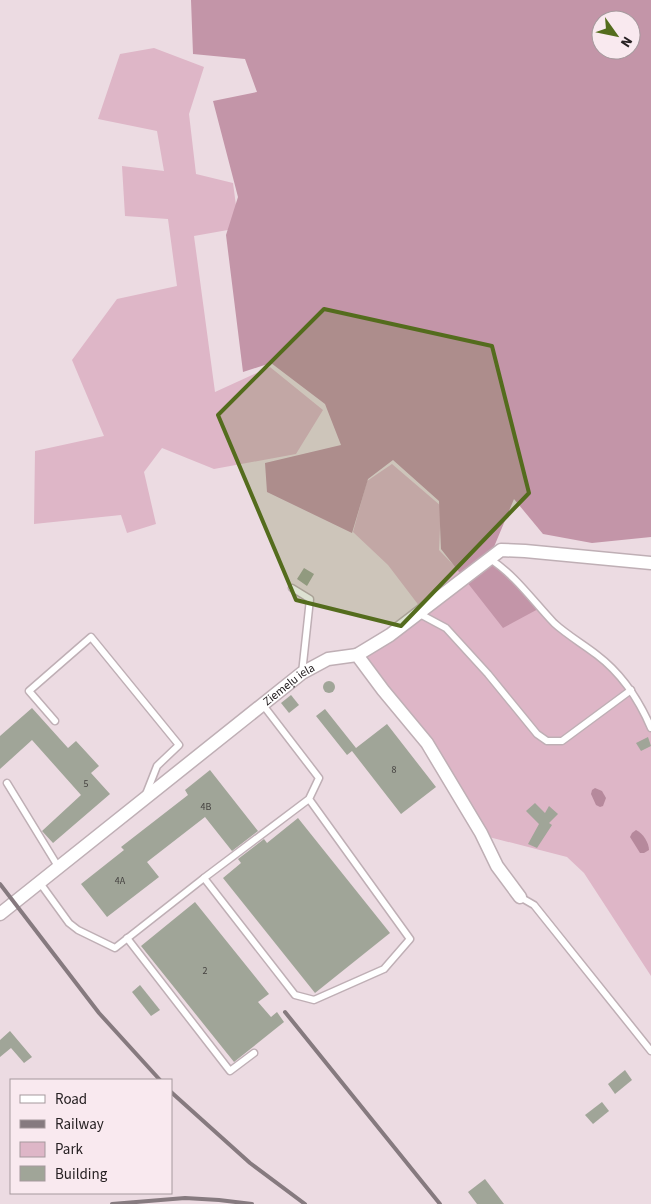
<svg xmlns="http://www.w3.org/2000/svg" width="651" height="1204" font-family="'Source Sans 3',sans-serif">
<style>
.green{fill:#deb6c7}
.forest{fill:#c395a8;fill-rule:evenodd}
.water{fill:#b6899c}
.building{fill:#a0a598}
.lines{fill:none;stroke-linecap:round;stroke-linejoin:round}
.lane-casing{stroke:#bfafb5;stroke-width:9}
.street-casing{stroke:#bfafb5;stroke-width:15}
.lane{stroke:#fff;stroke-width:6}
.street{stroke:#fff;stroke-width:12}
.rail{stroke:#867a7f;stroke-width:4}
.marked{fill:#546c1d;fill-opacity:0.2;stroke:#546c1d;stroke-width:4;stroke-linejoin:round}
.labels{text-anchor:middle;stroke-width:5;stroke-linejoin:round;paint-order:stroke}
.number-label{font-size:10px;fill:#454240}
.street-label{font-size:12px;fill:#272123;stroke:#f9e9ef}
</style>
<rect width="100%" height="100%" fill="#ecdbe2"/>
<g class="green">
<polygon points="154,48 204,67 189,114 196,174 233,183 239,228 194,236 215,392 270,367 323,410 296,454 214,469 162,448 144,472 156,524 127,533 121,515 34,524 35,451 104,436 72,360 117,299 177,286 168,219 125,216 122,166 164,171 157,131 98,119 120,54"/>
<polygon points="392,464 441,506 439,550 463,575 420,607 388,565 353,532 367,481"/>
<polygon points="494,561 636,694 651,728 651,976 584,873 567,857 489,837 365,657"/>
</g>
<path class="forest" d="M191,0H651V537L592,543L543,534L514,499L491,554L540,608L503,628L441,549L439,501L393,460L368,479L352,533L267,492L265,463L341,445L325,404L271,363L243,372L226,235L238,197L213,101L257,92L245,59L193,54ZM601,20H631V50H601Z"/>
<g class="water">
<polygon points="595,788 602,791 606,798 603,806 600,807 596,805 591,794 592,790"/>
<path d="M636,830C643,833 649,843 649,850L644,853H640L630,837L632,833Z"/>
</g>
<g class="building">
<polygon points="304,568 314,574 307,586 297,579"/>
<circle cx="329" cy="687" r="6"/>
<polygon points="291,695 299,705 289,713 281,703"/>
<polygon points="32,708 68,748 76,741 99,766 91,773 110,794 53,843 42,831 81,795 32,740 0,769 0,736"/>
<polygon points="325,709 356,748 387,724 436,787 401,814 352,751 347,755 316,716"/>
<polygon points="648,737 651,746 641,751 636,743"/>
<polygon points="210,770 258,831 232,851 205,817 147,862 159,877 107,917 81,884 124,850 121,847 188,795 185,790"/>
<polygon points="535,803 545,813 549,806 558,814 549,823 552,825 537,848 528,844 539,824 526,811"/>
<polygon points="298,818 390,933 315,993 223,878 241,863 238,859 264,839 267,843"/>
<polygon points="195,902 269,994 258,1002 271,1017 277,1012 284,1022 234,1062 141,946"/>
<polygon points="140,985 160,1010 151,1016 132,992"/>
<polygon points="10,1031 32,1057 24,1063 11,1048 0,1057 0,1040"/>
<polygon points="625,1070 632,1080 615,1094 608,1084"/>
<polygon points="602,1102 609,1111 593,1124 585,1115"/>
<polygon points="485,1179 504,1204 477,1204 468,1192"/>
</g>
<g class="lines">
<g class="lane-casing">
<g id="lane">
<path d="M490,559C515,575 533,601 554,623C567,635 583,644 597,655C622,674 639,700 651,728"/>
<polyline points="292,588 310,599 302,673"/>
<polyline points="418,613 446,628 488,674 537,734 547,741 562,741 631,690"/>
<polyline points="263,705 319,778 309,799 410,939 384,969 314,1000 295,995 204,878 309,799"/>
<polyline points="55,721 29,691 91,637 179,745 157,766 146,794"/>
<polyline points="7,783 59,868"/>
<polyline points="40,883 69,923 78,930 115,948 204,878"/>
<polyline points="520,897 534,905 651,1051"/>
<polyline points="127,938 230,1071 254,1053"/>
</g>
</g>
<g class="street-casing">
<g id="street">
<polyline points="357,655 390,635 501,550 525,551 651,563"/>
<path id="s1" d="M0,914L302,673L328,659L357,655L383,690L427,743L481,833L497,866L520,897"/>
</g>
</g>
<use href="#lane" class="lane"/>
<use href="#street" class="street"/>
<g class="rail">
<polyline points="0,884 99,1013 160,1080"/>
<polyline points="285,1012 440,1204"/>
<polyline points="171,1092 250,1163 305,1204"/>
<polyline points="112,1204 185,1198 219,1200 252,1204"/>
</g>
</g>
<path class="marked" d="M324,309L492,346L529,493L401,626L296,600L218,415Z"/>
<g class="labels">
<g class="number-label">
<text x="394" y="773">8</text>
<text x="86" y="787">5</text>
<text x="206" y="810">4B</text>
<text x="120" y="884">4A</text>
<text x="205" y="974">2</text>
</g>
<g class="street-label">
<text dy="4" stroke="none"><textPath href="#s1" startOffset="369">Ziemeļu iela</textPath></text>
</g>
</g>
<rect x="10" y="1079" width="162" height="115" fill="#f9e9ef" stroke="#a5999d"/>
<rect x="20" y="1095" width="25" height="8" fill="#ffffff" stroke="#a5999d"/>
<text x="55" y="1104" font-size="15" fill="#272123">Road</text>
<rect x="20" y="1120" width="25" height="8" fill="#867a7f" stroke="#a5999d"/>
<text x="55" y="1129" font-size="15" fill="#272123">Railway</text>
<rect x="20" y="1142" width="25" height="15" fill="#deb6c7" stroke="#a5999d"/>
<text x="55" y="1154" font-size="15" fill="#272123">Park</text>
<rect x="20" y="1166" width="25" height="15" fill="#a0a598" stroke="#a5999d"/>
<text x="55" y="1179" font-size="15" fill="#272123">Building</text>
<g transform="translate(616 35) rotate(123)"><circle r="24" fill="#f9e9ef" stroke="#a5999d"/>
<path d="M0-4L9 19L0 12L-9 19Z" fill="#546c1d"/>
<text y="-8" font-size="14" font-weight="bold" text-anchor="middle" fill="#272123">N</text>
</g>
</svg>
